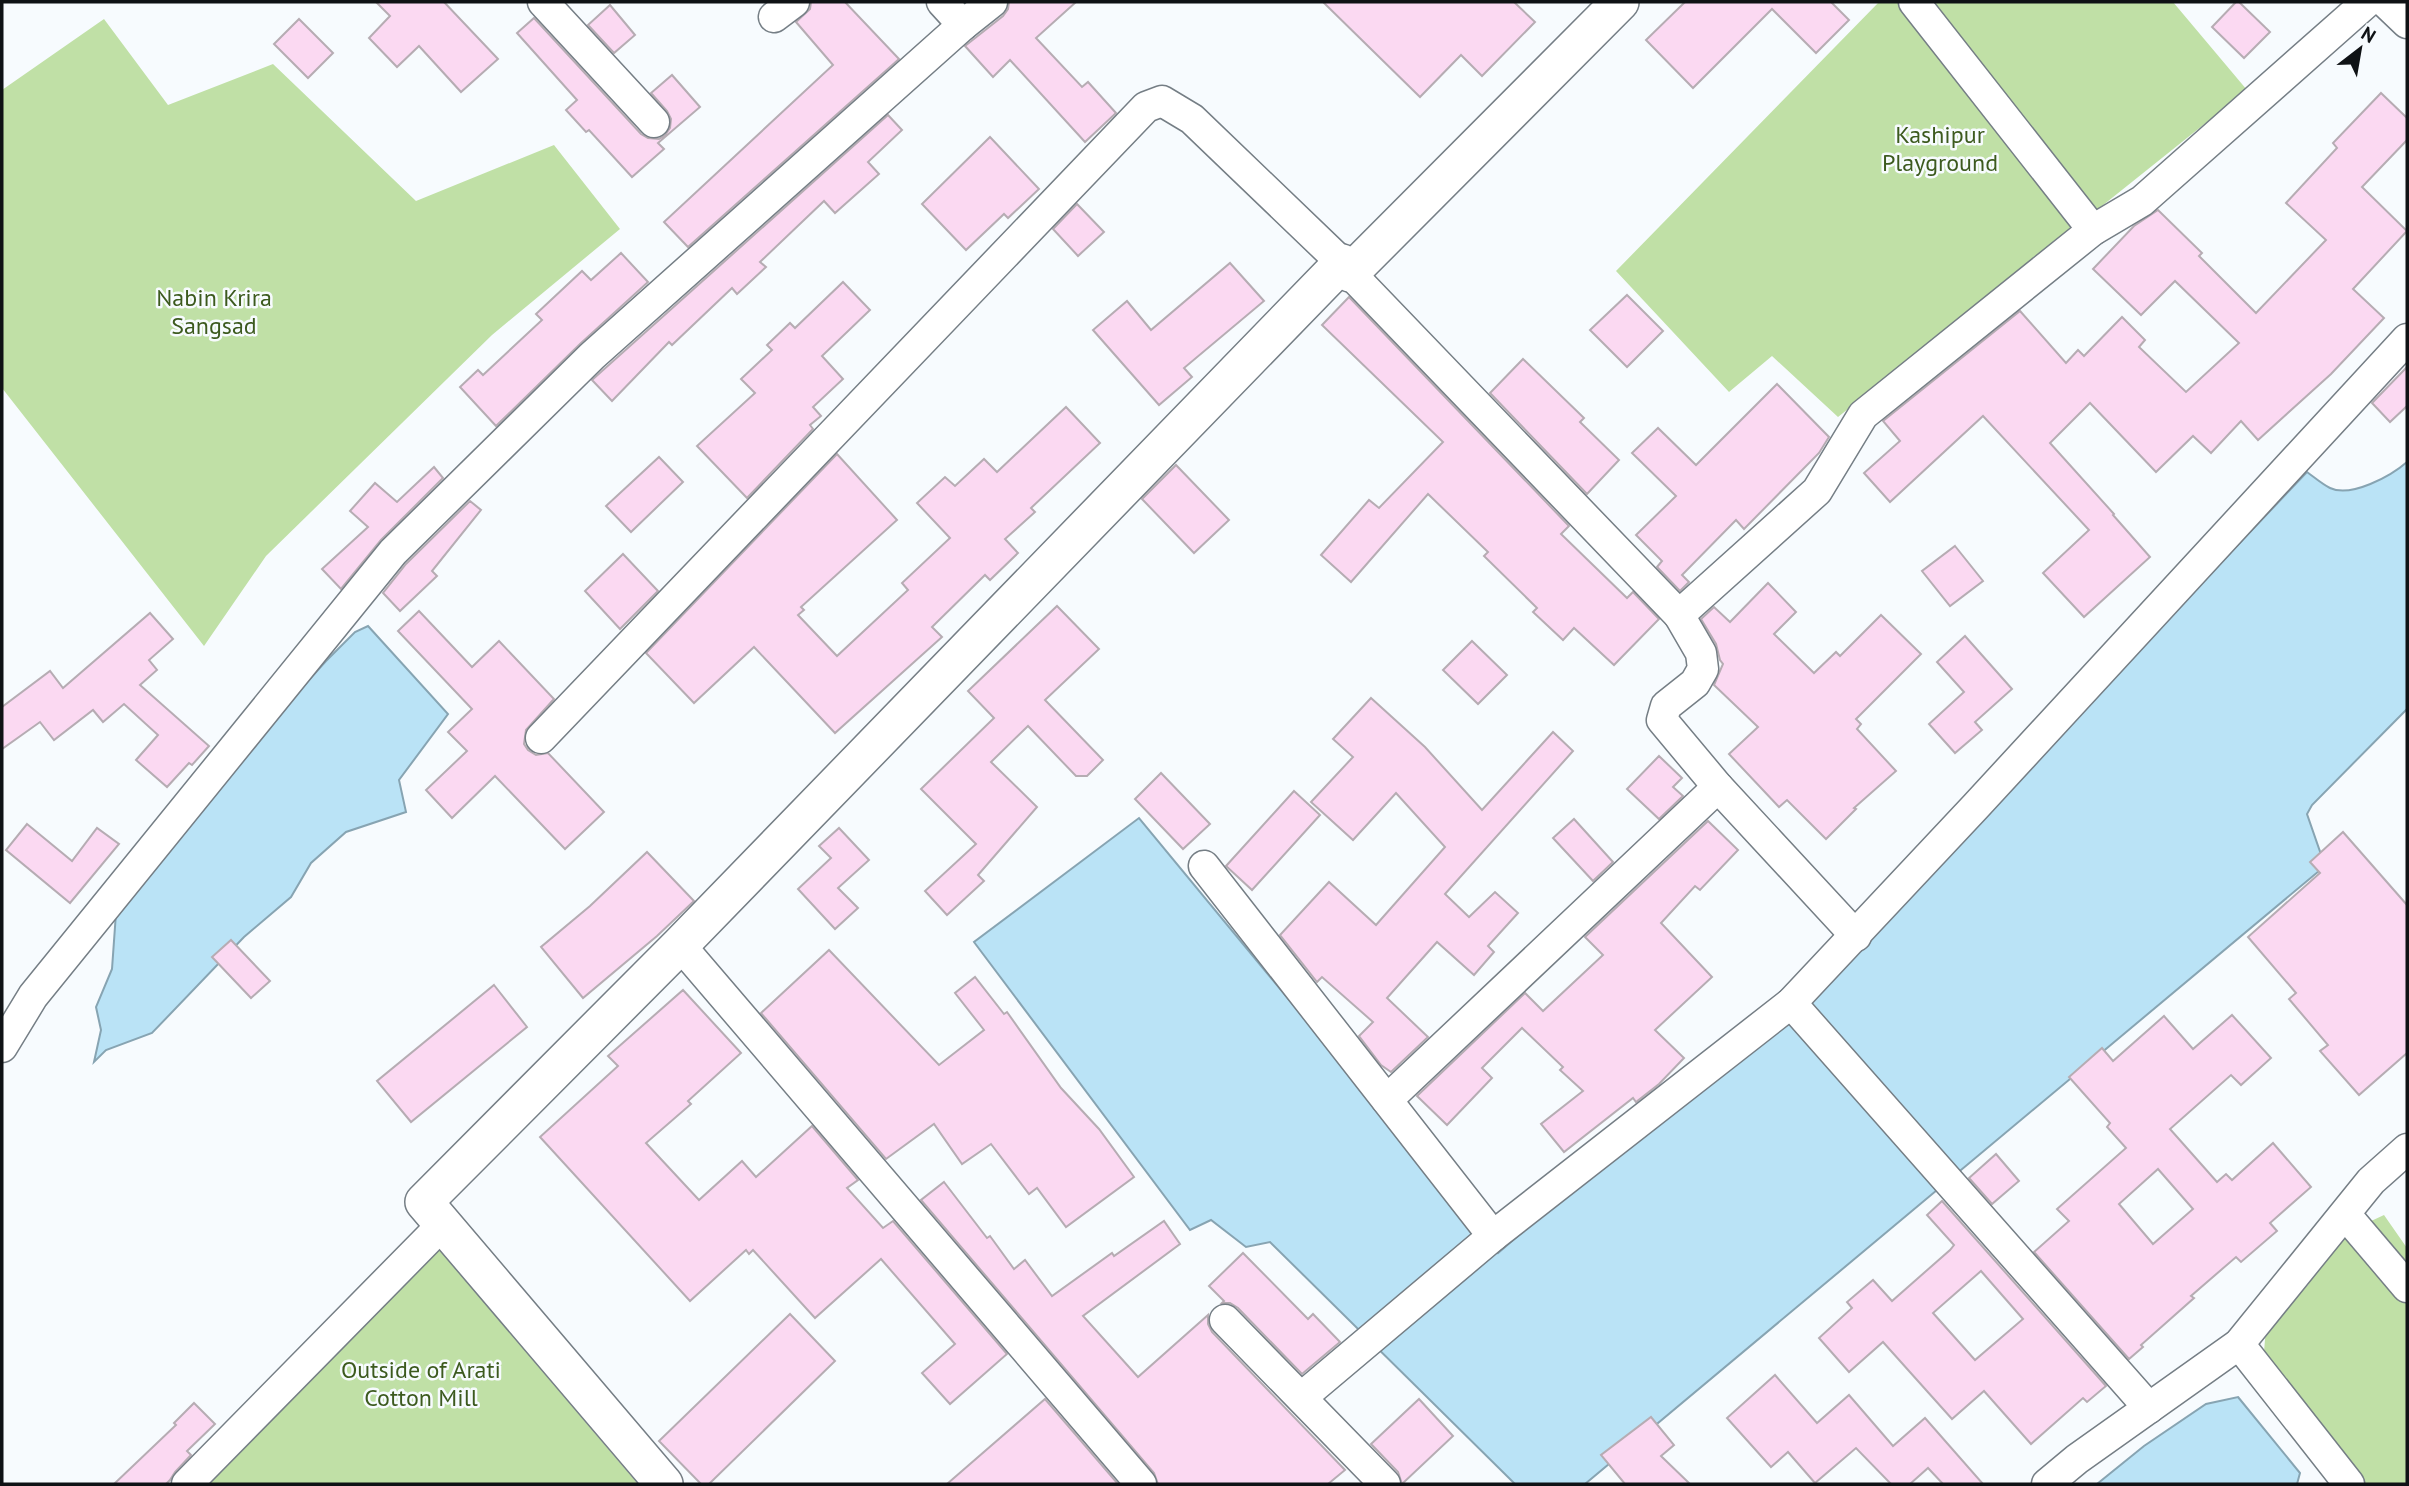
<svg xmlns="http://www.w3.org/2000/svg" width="2409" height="1486" font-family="'PT Sans',sans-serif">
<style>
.green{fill:#c0e0a6}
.water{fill:#bae3f6;stroke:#87a4b2;stroke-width:2}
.building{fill:#fbd9f2;stroke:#b6acb3;stroke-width:2;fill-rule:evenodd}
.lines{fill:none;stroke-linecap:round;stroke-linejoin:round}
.minor-casing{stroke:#757e85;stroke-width:33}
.tertiary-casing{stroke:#757e85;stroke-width:40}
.minor{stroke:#fff;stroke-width:30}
.tertiary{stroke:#fff;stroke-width:37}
.labels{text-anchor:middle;stroke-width:5;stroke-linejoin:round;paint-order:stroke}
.park-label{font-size:24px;fill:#3c5a1e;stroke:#f7fbfe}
</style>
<rect width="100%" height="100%" fill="#f7fbfe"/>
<g class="green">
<polygon points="1879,2 2173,2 2247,90 1838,417 1772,356 1729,392 1616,271"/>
<polygon points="104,19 168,105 273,64 416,201 554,145 620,229 492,335 266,556 204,646 2,388 2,90"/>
<polygon points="2384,1215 2407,1248 2407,1484 2358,1484 2264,1352 2266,1327 2308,1285 2331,1243 2354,1229"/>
<polygon points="423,1230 638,1484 195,1484"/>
</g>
<g class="water">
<path d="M2407,462V709L2312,805L2307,814L2325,866L1585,1484H1515L1270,1242L1246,1247L1211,1220L1190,1230L974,942L1139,818L1498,1253L1862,941L2307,472C2314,477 2322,484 2330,488C2351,498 2391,476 2407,462Z"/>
<polygon points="368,626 448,714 399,780 406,812 346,832 311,863 291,897 244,937 152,1033 106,1050 94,1062 101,1030 96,1007 112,969 116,913 271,722 326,661 355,632"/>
<polygon points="2238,1397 2300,1473 2297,1484 2097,1484 2144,1446 2206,1404"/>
</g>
<g class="building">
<polygon points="376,2 444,2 498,59 461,92 419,46 397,67 369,38 390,16"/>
<polygon points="811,2 845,2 899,59 688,247 664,222 833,65 796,22 810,9"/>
<polygon points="1009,2 1076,2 1036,38 1082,87 1088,82 1116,113 1085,142 1010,60 993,77 965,46 1003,16 1008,9"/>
<polygon points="1323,2 1514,2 1535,22 1482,76 1461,55 1420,97"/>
<polygon points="1685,2 1831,2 1849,20 1816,53 1772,9 1693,88 1646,40"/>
<polygon points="2236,2 2239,2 2270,32 2244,58 2212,27"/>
<polygon points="610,5 635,35 614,53 588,25"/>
<polygon points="534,18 641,134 648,138 659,139 665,135 670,128 671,119 667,111 651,93 672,75 700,107 658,143 664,149 632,177 589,130 586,132 566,110 577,100 517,33"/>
<polygon points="299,19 333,53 308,78 274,44"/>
<polygon points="2381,93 2407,118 2407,140 2362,187 2407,231 2353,289 2384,318 2331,374 2258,440 2241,421 2211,453 2193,436 2156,472 2090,403 2050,443 2114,514 2113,515 2150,557 2084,617 2043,573 2089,530 1983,416 1890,502 1864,473 1900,441 1883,421 2020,311 2066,363 2078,350 2084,356 2122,317 2145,340 2139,347 2186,392 2239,343 2175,281 2141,315 2093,269 2134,226 2158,210 2202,253 2199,256 2256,313 2326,240 2286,203 2337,148 2333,143"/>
<polygon points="888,115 902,130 868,162 879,174 835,213 824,201 760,262 766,267 737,294 732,288 672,345 669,342 612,401 592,380"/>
<polygon points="990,137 1039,189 1008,218 1004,214 966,250 922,204"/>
<polygon points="1077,204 1104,232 1078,256 1053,229"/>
<polygon points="621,253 648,282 580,344 496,426 460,387 478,370 483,375 542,320 536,314 582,271 591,280"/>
<polygon points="1230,263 1264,301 1184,368 1192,377 1159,405 1093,330 1127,301 1151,330"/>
<polygon points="843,282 870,310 822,356 843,379 813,407 821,416 810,425 813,429 747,498 697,446 755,393 741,379 772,350 767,345 790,323 795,328"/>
<polygon points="1627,295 1663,331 1627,367 1590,330"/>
<polygon points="1349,297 1569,526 1561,534 1627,598 1633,592 1659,619 1614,665 1574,628 1563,640 1533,612 1537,608 1484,556 1488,552 1428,494 1351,582 1321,555 1369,500 1379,508 1443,442 1322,325"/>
<polygon points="1523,359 1584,418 1580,422 1619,460 1587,494 1490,393"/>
<polygon points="2407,367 2407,406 2390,422 2372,403"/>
<polygon points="1777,384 1829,437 1819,453 1744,529 1736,520 1682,575 1689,582 1680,591 1657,567 1662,561 1636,535 1676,496 1632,453 1658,428 1696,465"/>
<polygon points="1066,407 1100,443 1031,508 1035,512 1005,539 1018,553 990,580 985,575 932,627 942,637 835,733 754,647 694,703 646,653 837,454 897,520 801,607 804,610 798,615 837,656 908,590 902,583 950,538 917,503 945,477 955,486 984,459 997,472"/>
<polygon points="659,457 683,482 631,532 606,506"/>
<polygon points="1176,465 1229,520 1194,553 1142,499"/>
<polygon points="434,467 443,478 381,540 341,589 322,569 368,527 350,511 375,483 397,502"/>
<polygon points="470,501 481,510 432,571 437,576 400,611 383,593 406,564"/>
<polygon points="1955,546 1983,581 1950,606 1922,571"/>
<polygon points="623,554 658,591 620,629 585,591"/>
<polygon points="1768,583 1796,612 1774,634 1814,673 1836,652 1840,656 1881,615 1921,654 1856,719 1861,724 1857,729 1896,771 1854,808 1856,809 1826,839 1787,800 1779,807 1729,754 1758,727 1714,685 1723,664 1720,660 1716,644 1701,619 1714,607 1730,622"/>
<polygon points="1057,606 1099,649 1045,700 1103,760 1087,776 1076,776 1028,726 991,762 1037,807 978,875 984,881 947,915 925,891 976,844 921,789 994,718 968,691"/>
<polygon points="419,611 472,667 499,641 554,699 526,730 524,744 528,750 536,755 548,753 604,812 565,849 495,776 452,818 426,790 467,751 448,732 472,709 398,631"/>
<polygon points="150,613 173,639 149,660 157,670 140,685 209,746 192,765 189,763 167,787 136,760 158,735 124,704 103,722 93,710 54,740 40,722 2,749 2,707 50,671 63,688"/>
<polygon points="1965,636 2012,689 1975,722 1982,730 1955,753 1929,724 1964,692 1937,662"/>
<polygon points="1472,641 1507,675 1478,704 1443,670"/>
<polygon points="1371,698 1425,747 1482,810 1553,732 1573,751 1445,894 1469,917 1495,892 1518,913 1488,946 1494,952 1474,975 1437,942 1387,998 1428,1037 1391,1072 1381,1065 1359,1036 1373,1022 1322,977 1317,982 1280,935 1329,882 1376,925 1445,847 1396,793 1353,840 1311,802 1353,757 1333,739"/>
<polygon points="1659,756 1682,778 1673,787 1683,796 1659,819 1627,789"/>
<polygon points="1161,773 1210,824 1183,849 1135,799"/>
<polygon points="1294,791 1320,815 1252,890 1226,866"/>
<polygon points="1574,819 1613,862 1593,881 1553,838"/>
<polygon points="1708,821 1738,850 1700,890 1695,886 1661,923 1712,977 1655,1030 1684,1058 1659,1084 1636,1102 1633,1098 1564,1152 1541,1124 1583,1091 1560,1070 1563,1067 1522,1028 1482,1068 1492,1078 1447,1125 1417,1096 1525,993 1543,1011 1603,955 1585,937"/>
<polygon points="27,824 72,861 97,828 119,844 70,903 6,850"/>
<polygon points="839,828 869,860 838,888 858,908 835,929 798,889 831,858 819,846"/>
<polygon points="2343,832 2407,905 2407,1053 2359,1095 2320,1051 2328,1045 2289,999 2296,993 2248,937 2320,873 2310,862"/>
<polygon points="647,852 694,901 657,936 583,998 541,947 590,906"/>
<polygon points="231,940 270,981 251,998 212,957"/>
<polygon points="829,950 939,1065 984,1030 955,993 975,977 1004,1014 1007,1012 1061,1088 1099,1129 1134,1177 1066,1227 1037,1188 1029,1194 991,1144 962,1164 934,1124 886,1159 761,1013"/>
<polygon points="494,985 527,1027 411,1122 377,1081"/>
<polygon points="683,990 741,1053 688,1101 691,1104 646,1143 699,1200 742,1161 756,1177 812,1126 858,1180 847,1188 883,1228 893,1221 1007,1354 950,1404 922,1373 955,1344 881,1259 815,1318 753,1250 749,1254 746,1250 690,1301 540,1137 618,1066 608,1056"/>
<path d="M2232,1015L2271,1058L2241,1085L2231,1075L2170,1129L2217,1182L2226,1174L2232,1180L2273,1143L2311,1187L2270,1223L2277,1231L2241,1262L2236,1257L2191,1296L2194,1298L2141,1345L2143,1347L2129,1359L2034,1252L2069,1221L2057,1209L2126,1148L2107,1127L2110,1123L2069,1077L2102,1048L2113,1061L2164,1016L2193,1049ZM2158,1169L2193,1209L2153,1244L2119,1204Z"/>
<polygon points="1996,1154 2019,1181 1992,1204 1969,1178"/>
<polygon points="944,1182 987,1238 990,1236 1014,1269 1025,1260 1052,1296 1112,1253 1114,1256 1164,1221 1180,1244 1083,1316 1138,1377 1208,1315 1208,1324 1212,1332 1345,1470 1328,1484 1158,1484 1154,1473 921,1200"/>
<path d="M1942,1201L2106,1386L2087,1402L2083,1398L2031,1444L1984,1391L1952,1419L1883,1342L1849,1372L1819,1338L1852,1308L1847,1302L1873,1280L1892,1301L1950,1250L1954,1245L1927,1215ZM1981,1271L2023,1319L1975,1360L1933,1313Z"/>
<polygon points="1243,1253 1308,1319 1313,1314 1340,1342 1302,1374 1238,1308 1230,1303 1222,1303 1224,1301 1209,1286"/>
<polygon points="790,1314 835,1361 709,1484 701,1484 659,1441"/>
<polygon points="1775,1375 1817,1423 1849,1395 1893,1446 1925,1418 1983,1484 1943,1484 1928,1468 1910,1484 1891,1484 1856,1448 1815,1483 1788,1452 1771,1467 1727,1418"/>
<polygon points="1045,1399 1118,1484 947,1484"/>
<polygon points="1419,1399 1453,1436 1402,1484 1398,1472 1371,1444"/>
<polygon points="194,1403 215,1424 187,1451 191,1455 175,1472 170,1480 166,1484 114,1484 176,1425 174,1423"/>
<polygon points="1651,1417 1674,1445 1661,1456 1690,1484 1625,1484 1601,1455"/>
</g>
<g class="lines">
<g class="minor-casing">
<g id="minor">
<polyline points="543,2 654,122"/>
<polyline points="942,2 963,25"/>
<polyline points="1914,2 2093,230"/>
<polyline points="2385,2 2407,23"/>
<polyline points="774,17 794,2"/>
<polyline points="1350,273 1679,615 1817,491 1863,415 2093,230 2142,201 2367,2"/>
<polyline points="1679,615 1701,653 1703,669 1695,683 1666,706 1662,720 1718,787 1856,936"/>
<polyline points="541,738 1146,107 1162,101 1192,119 1342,263"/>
<polyline points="1204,866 1493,1236"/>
<polyline points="680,945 1141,1484"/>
<polyline points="1791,1003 2149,1408"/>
<polyline points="2,1047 33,996 393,552 592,356 963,25 992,2"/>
<polyline points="1387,1100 1718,787"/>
<polyline points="2345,1214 2407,1287"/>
<polyline points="1225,1320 1385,1484"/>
<polyline points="2239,1344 2349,1484"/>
<polyline points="1302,1397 1493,1236 1791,1003 1976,806 2407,339"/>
<polyline points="187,1484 442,1225"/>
<polyline points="2047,1484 2077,1459 2239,1344 2371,1181 2407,1149"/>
</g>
</g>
<g class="tertiary-casing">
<polyline id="tertiary" points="664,1484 424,1202 680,945 1342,263 1350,273 1620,2"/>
</g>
<use href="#minor" class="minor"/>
<use href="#tertiary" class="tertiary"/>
</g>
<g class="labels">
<g class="park-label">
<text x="1940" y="143">Kashipur<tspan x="1940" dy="28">Playground</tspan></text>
<text x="214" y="306">Nabin Krira<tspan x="214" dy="28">Sangsad</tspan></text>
<text x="421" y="1378">Outside of Arati<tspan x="421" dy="28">Cotton Mill</tspan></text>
</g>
</g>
<rect width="2409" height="1486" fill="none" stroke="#0f1215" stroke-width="7"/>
<g transform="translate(2360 49) rotate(31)" stroke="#f7fbfe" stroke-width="5" paint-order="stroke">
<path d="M0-5L12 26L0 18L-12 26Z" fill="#0f1215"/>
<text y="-10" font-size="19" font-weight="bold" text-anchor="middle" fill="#0f1215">N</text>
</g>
</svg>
